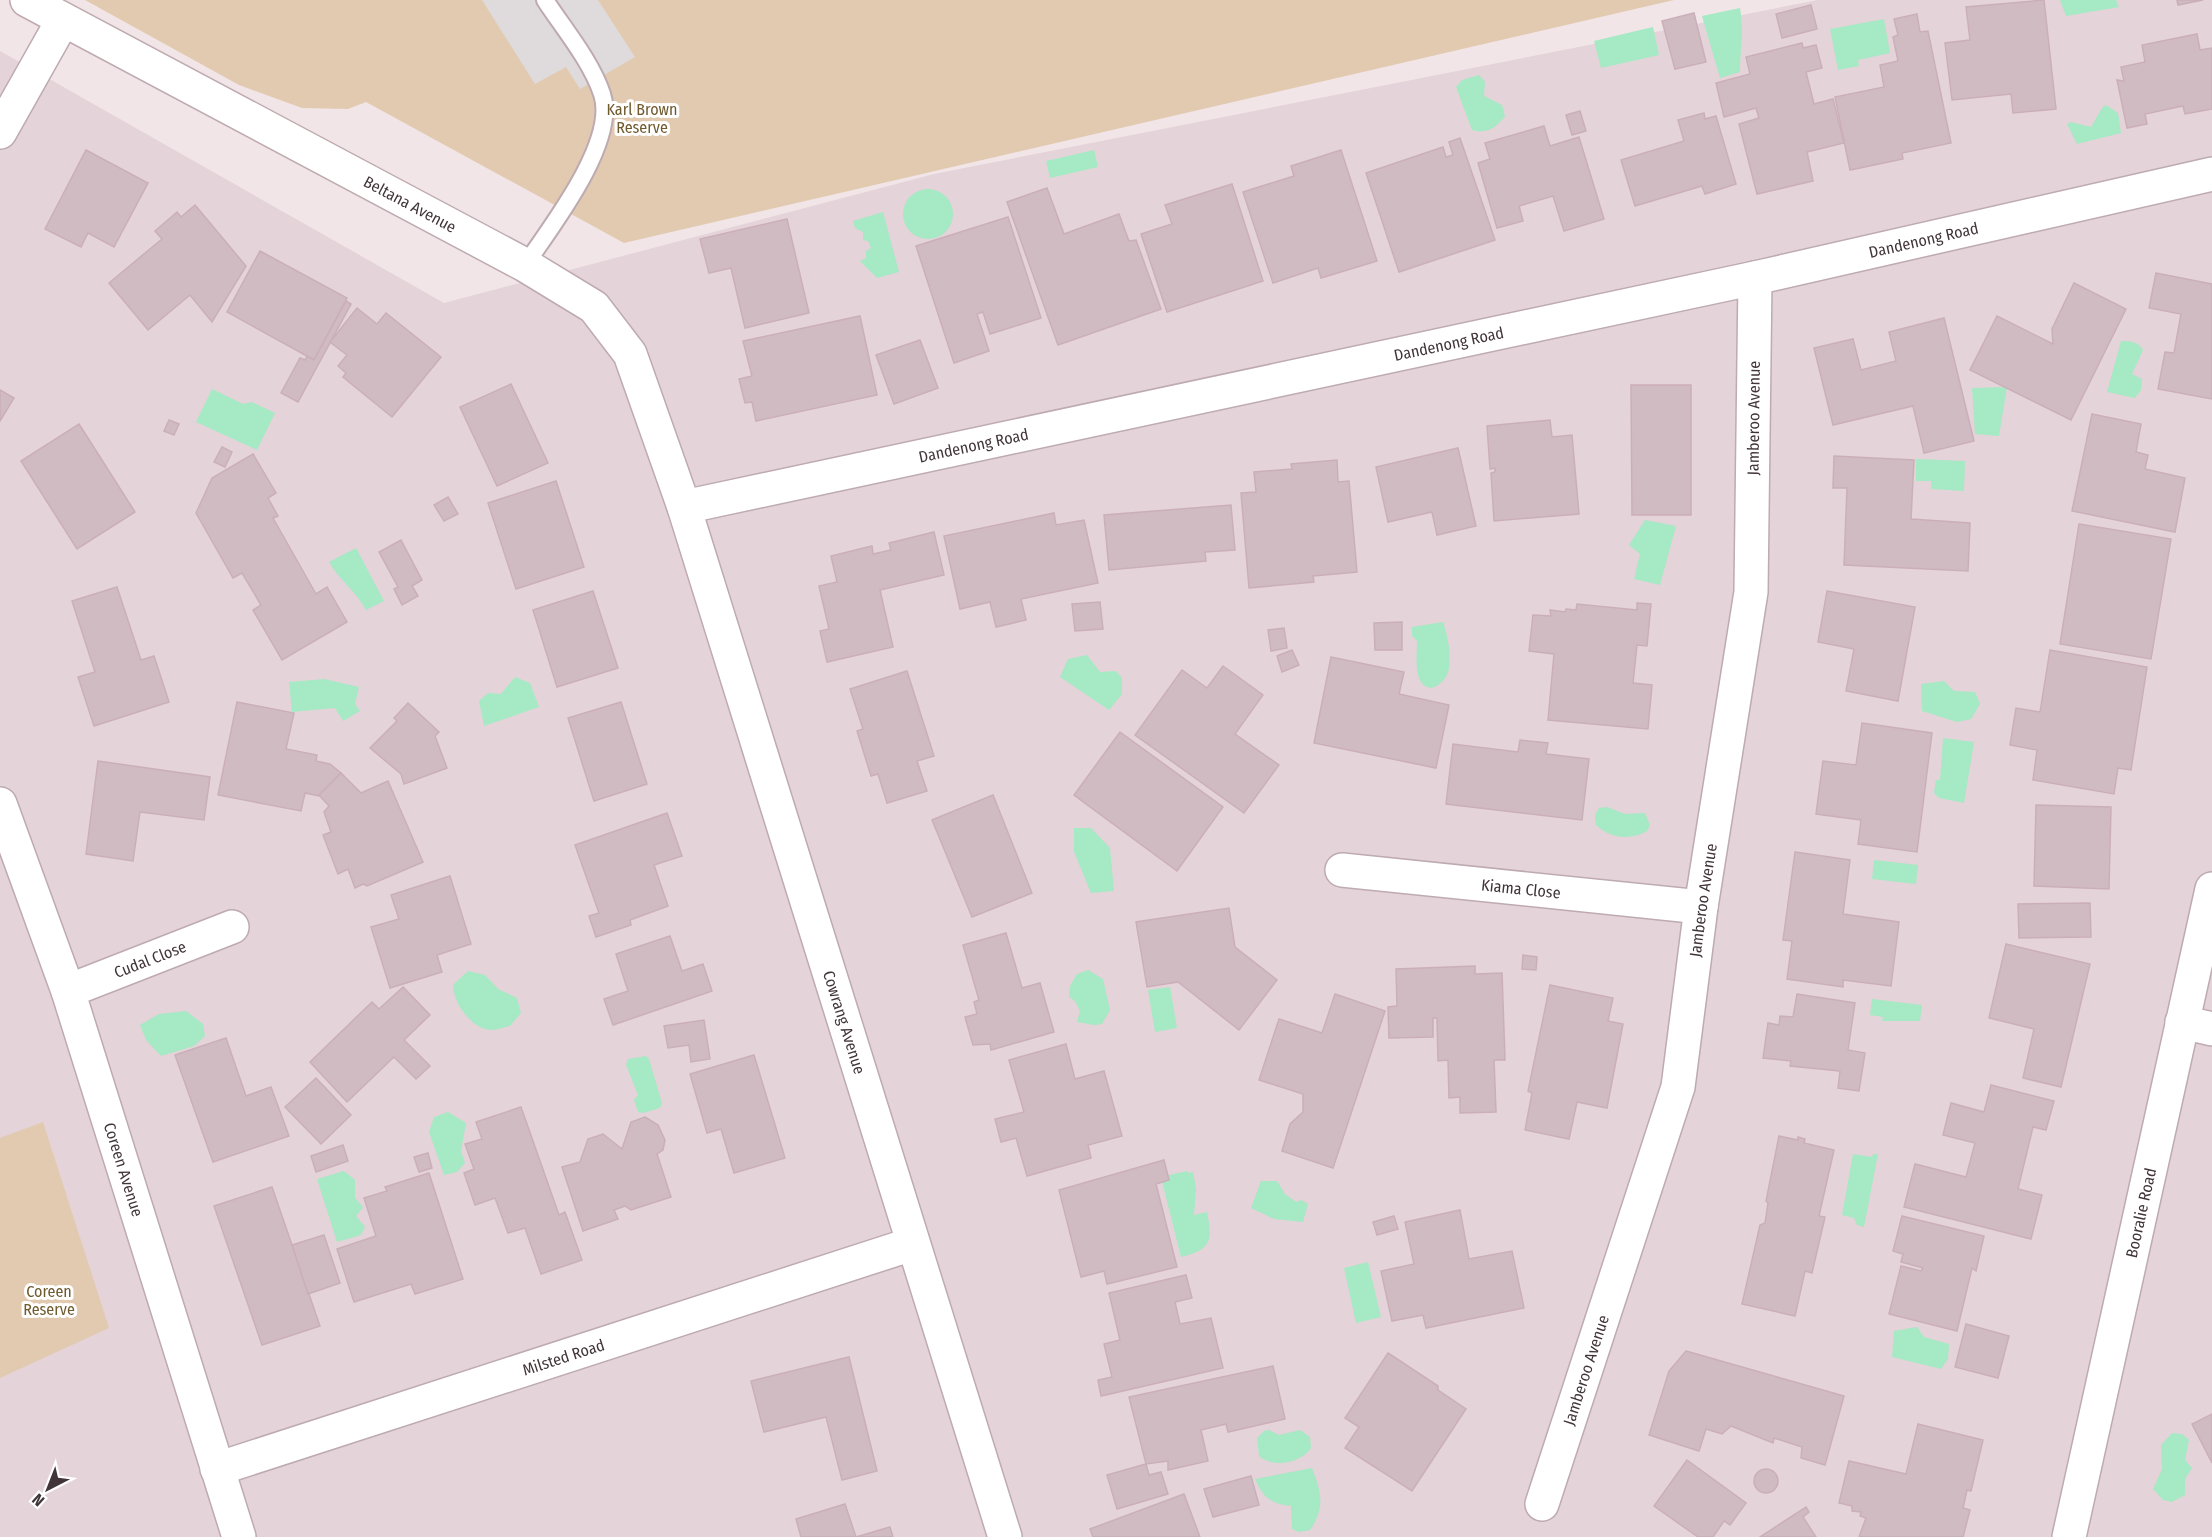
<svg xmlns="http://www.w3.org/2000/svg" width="2212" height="1537" font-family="'Fira Sans Condensed',sans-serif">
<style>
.residential{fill:#e4d3d8}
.green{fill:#e2cab0}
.parking{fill:#dfdadb}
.water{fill:#a5e9c5}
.building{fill:#d1bbc3;stroke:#cbafb8;stroke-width:1.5}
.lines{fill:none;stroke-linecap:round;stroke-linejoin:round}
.service-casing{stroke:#beabb1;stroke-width:20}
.minor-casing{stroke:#beabb1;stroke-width:36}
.tertiary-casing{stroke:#beabb1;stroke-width:36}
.service{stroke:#fff;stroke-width:16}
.minor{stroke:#fff;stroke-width:33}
.tertiary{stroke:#fff;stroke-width:33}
.labels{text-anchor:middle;stroke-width:6;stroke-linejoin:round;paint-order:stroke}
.park-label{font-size:16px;fill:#6f5a2e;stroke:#fff}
.street-label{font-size:16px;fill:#423539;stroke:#fff}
</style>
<rect width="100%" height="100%" fill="#f1e5e8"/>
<polygon class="residential" points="1818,0 2212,0 2212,1537 0,1537 0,51 444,303 934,174"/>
<g class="green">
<polygon points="85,0 1674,0 624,243 366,102 348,109 302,108 239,85"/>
<polygon points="43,1122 109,1328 0,1378 0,1138"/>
</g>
<polygon class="parking" points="482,0 598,0 635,57 580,89 566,67 535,84"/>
<g class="water">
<polygon points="2060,0 2116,0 2119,7 2066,16"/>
<path d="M1740,8C1744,28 1740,51 1740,72L1720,78L1702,16Z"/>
<polygon points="1884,19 1890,53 1858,60 1859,66 1838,70 1830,29"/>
<polygon points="1653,27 1659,55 1601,68 1594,41"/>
<path d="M1479,75L1485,82L1484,96L1502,105L1505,116C1496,128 1487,134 1472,130L1456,87L1462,80Z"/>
<polygon points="2106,105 2118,113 2121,133 2077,144 2067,124 2071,122 2091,127 2102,108"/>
<polygon points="1094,150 1098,167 1050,178 1046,161"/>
<circle cx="928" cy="214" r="25"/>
<polygon points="883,212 899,272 877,278 860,261 866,258 866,251 871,248 868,241 863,240 863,232 855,228 853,221"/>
<path d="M2121,341C2130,341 2138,341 2143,350L2132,374L2142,379L2141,390L2135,398L2107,392Z"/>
<polygon points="2007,387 1999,436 1975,434 1972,388"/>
<polygon points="212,389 243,404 252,402 275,413 257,450 196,422"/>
<polygon points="1916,459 1965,461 1964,491 1931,489 1931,481 1916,481"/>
<polygon points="1645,520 1676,526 1660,585 1634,579 1640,554 1629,545"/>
<path d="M356,548L384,601L366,610C356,591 339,580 329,562Z"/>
<path d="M1443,622C1448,638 1451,651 1449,668C1447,683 1427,698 1419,678C1415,668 1417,652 1417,641L1412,636V627Z"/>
<polygon points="1087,655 1100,672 1116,671 1122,678 1122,694 1109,710 1060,677 1068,659"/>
<polygon points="515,677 530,683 539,707 484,726 479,701 488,693 501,694"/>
<polygon points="324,679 359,687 355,704 360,711 343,721 335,708 292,712 289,682"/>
<polygon points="1944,681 1954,691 1975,692 1980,704 1971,719 1957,722 1922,711 1921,684"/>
<polygon points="1943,738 1974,742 1964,803 1939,798 1934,793 1936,780 1940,780"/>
<path d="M1607,807L1625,814L1645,813L1650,825L1647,831C1630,841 1610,838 1596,825L1595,815L1599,808Z"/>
<polygon points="1074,828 1091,828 1110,848 1114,891 1091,893 1074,852"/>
<polygon points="1874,860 1918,865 1916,884 1872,879"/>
<polygon points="1088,970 1103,979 1110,1010 1102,1024 1094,1025 1077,1022 1080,1011 1075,1001 1069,997 1070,986 1077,974"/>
<path d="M468,971L485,975L498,989L517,998L521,1013L510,1026C504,1027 497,1030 491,1030C471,1029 453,1002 453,985Z"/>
<polygon points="1170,987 1177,1028 1155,1032 1148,990"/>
<polygon points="1872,999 1922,1005 1920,1021 1882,1021 1883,1017 1870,1015"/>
<polygon points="186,1011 203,1024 205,1036 194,1046 161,1056 146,1040 140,1025 159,1014"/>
<polygon points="646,1056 649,1059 662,1103 660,1108 643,1113 638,1112 634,1100 638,1095 626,1065 628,1059"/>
<polygon points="448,1112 466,1123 461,1151 465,1163 457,1172 444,1175 429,1132 434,1117"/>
<polygon points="1853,1154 1872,1157 1873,1154 1878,1154 1864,1227 1857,1225 1854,1218 1842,1215"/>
<polygon points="344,1171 355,1180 355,1198 363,1207 356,1216 365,1227 361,1235 337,1242 317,1179"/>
<path d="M1187,1171L1188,1173L1193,1172L1196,1189L1194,1215L1207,1212C1213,1241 1211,1250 1181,1257L1161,1177Z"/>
<polygon points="1261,1181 1277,1181 1285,1194 1296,1202 1301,1200 1308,1204 1303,1222 1274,1219 1251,1208"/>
<polygon points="1368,1262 1381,1317 1356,1323 1344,1268"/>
<polygon points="1917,1327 1924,1337 1949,1344 1948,1359 1941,1369 1892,1357 1894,1331"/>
<path d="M1269,1430L1279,1435L1300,1430L1310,1437L1311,1448C1300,1464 1273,1468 1259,1456L1257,1438L1264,1431Z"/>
<polygon points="2172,1433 2182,1434 2189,1440 2185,1460 2192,1468 2185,1479 2185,1495 2172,1502 2163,1500 2153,1489 2162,1469 2161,1445"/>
<path d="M1312,1468C1321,1491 1326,1507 1310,1530L1299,1532L1292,1529L1291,1506C1270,1504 1263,1497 1255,1479Z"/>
</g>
<g class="building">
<polygon points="2044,0 2056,109 2013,113 2011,94 1952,100 1945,43 1970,40 1966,7"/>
<polygon points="2177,0 2203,0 2178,5"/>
<polygon points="1811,5 1817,29 1782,38 1776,14"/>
<polygon points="1694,13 1706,62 1675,69 1662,21"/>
<polygon points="1917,14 1920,32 1928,31 1951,143 1902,153 1903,159 1850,170 1835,97 1884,87 1880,65 1898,61 1893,37 1898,35 1894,19"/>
<polygon points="2197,34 2200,50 2212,48 2212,109 2185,114 2183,106 2145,114 2147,124 2127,128 2117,80 2124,81 2121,67 2145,62 2142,45"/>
<polygon points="1802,43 1803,48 1816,45 1822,68 1806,72 1814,104 1833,99 1844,143 1807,152 1813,181 1757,194 1739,124 1759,118 1756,108 1724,117 1716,83 1750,74 1746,57"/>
<polygon points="1580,111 1586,131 1572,135 1566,115"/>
<polygon points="1704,113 1705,119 1716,116 1736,184 1705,194 1702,186 1635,206 1621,160 1684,141 1678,120"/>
<polygon points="1544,126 1550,146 1579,137 1604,219 1564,231 1553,196 1519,206 1523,221 1497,228 1478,163 1490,159 1485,143"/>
<polygon points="1460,138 1495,240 1399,272 1366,173 1443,147 1446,157 1453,155 1449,142"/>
<polygon points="86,150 148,183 114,247 88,233 81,247 45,229"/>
<polygon points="1341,150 1377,261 1321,278 1318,268 1273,283 1243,192 1294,176 1291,166"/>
<polygon points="1232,184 1263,281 1167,312 1141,234 1172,224 1165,205"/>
<polygon points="1047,188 1064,234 1119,214 1129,241 1136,240 1161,309 1058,345 1007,202"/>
<polygon points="195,205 246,266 212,322 190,295 148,330 109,283 162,239 155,231 177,212 181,217"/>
<polygon points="1008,217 1041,318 990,334 983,312 977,314 989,351 954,363 916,246"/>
<polygon points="787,219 809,313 745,328 731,268 709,273 700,239"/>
<polygon points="260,251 347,298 314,360 227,312"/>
<polygon points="2156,273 2212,284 2212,399 2158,389 2165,352 2174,353 2181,314 2149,308"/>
<polygon points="2074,283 2126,309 2071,420 1970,370 1997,316 2053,344 2052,329"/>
<polygon points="346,301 351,304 298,402 281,393 300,358 305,360 307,356 314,360"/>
<polygon points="357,308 377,324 386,313 441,357 392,417 343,377 346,373 338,366 347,355 330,342"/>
<polygon points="860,316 877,395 756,421 752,402 745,403 739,379 752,376 743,341"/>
<polygon points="1944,318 1974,441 1924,453 1913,406 1833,425 1814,348 1853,339 1861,370 1896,361 1889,332"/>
<polygon points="920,340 938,388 894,404 876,355"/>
<polygon points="511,384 548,463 497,486 460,407"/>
<polygon points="1631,385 1691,385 1691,515 1632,515"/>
<polygon points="0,390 14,398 0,421"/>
<polygon points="2092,414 2141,424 2136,452 2148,455 2145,469 2185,478 2175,532 2072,511"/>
<polygon points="169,420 179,424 174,435 164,431"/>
<polygon points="1550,420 1552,437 1572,435 1579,514 1494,521 1491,473 1495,472 1495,468 1490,469 1487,426"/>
<polygon points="79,424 135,512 77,549 21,461"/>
<polygon points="222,447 232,452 225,467 214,462"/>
<polygon points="1458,448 1476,526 1437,535 1432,512 1388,522 1376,467"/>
<polygon points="253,454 276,493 268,498 278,516 273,518 316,594 327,587 347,622 282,660 253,610 261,605 242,573 233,578 196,513 212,478"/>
<polygon points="1834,456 1914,460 1911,519 1970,523 1968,571 1844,565 1847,488 1833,488"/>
<polygon points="1337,460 1338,482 1349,481 1357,572 1313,576 1314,582 1249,588 1241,493 1256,492 1254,472 1292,469 1291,464"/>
<polygon points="556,481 584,567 516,589 488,503"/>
<polygon points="448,497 458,514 444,521 434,505"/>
<polygon points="1231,505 1235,550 1205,552 1206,561 1109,570 1104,515"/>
<polygon points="1054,513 1056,525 1084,520 1098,583 1021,599 1026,620 996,627 990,602 960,609 944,536"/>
<polygon points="2079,524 2171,539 2151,659 2060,644"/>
<polygon points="934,532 944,575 880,590 893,647 827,662 820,631 829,629 819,586 837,582 831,556 872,546 873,554 891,550 889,543"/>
<polygon points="401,540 422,580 412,586 418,596 402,605 394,589 398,587 379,552"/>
<polygon points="117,587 141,660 154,656 169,702 94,726 78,677 95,672 72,601"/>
<polygon points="593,591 618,668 557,687 533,610"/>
<polygon points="1827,591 1915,607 1898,701 1846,691 1854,649 1818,642"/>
<polygon points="1100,602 1103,629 1075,631 1072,604"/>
<polygon points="1637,603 1651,604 1647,646 1637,645 1633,683 1652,685 1648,729 1548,720 1554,654 1529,651 1533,615 1551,616 1550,610 1565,612 1566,609 1576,610 1577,604 1637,610"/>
<polygon points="1402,622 1402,650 1375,650 1374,623"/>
<polygon points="1284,628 1287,648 1271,651 1268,630"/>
<polygon points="1292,650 1299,665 1282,672 1277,656"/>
<polygon points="2050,650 2147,667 2131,770 2118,768 2114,794 2033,780 2037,750 2010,745 2016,708 2040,712"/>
<polygon points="1331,657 1404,672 1399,694 1449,705 1436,768 1314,743"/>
<polygon points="1223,666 1263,695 1235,734 1279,765 1244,813 1135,735 1182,670 1207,688"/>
<polygon points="907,671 934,756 917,761 927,791 887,803 878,774 871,776 857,731 863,729 850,689"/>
<polygon points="237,702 294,713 286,749 317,755 316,761 330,764 341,773 319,796 305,793 301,811 218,795"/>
<polygon points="621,702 647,784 594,801 568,718"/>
<polygon points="408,703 439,732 435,736 447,768 404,784 401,774 370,748 397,721 394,718"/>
<polygon points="1862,723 1932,733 1917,852 1858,844 1861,820 1816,814 1823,761 1856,765"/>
<polygon points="1120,732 1223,807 1177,871 1074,795"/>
<polygon points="1520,740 1548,743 1546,754 1589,759 1582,820 1446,804 1453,744 1518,752"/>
<polygon points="98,761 210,777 204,820 140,812 133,861 86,854"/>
<polygon points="341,773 361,793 388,781 423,862 367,886 363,884 355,888 348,869 338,874 323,835 331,832 324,812 329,806 319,795"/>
<polygon points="993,795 1032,893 972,917 932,820"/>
<polygon points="2036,805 2111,807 2109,889 2034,886"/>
<polygon points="667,813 682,856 654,865 668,906 630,920 631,925 596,937 589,916 599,913 575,845"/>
<polygon points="1795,852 1850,860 1843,914 1899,922 1891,986 1843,980 1843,987 1787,979 1792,941 1783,940"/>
<polygon points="450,876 471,944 437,955 442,972 390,988 371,927 399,919 391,895"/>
<polygon points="2090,903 2091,937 2019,938 2018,904"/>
<polygon points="1229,908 1235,947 1277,980 1239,1030 1178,982 1147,987 1136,922"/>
<polygon points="1006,933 1022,988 1040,983 1054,1032 991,1050 990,1044 973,1045 965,1017 977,1014 974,1002 979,1000 963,945"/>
<polygon points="670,936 682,971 703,964 712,991 613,1025 604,999 628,991 616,954"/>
<polygon points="2006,944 2090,964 2061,1087 2023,1078 2034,1029 1989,1018"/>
<polygon points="1523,955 1537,957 1536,970 1522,969"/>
<polygon points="1475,966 1475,974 1502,973 1505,1060 1494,1060 1496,1112 1460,1113 1460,1097 1449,1098 1448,1060 1438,1061 1437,1018 1433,1018 1433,1037 1389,1038 1388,1007 1397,1006 1396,969"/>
<polygon points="1550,985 1613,998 1608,1021 1623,1024 1607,1108 1577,1102 1569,1139 1525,1130 1532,1093 1528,1091"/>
<polygon points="403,987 430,1015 404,1040 430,1066 416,1079 394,1057 347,1102 310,1062 372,1002 379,1009"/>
<polygon points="1335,994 1385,1011 1333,1168 1282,1151 1290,1124 1303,1112 1303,1094 1259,1080 1279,1019 1322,1033"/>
<polygon points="1797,994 1855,1003 1848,1050 1865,1053 1859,1091 1838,1088 1840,1071 1790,1066 1791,1061 1763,1058 1768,1023 1779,1025 1780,1016 1793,1017"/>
<polygon points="704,1020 710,1059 691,1062 689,1045 668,1048 664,1026"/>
<polygon points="226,1038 246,1096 271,1087 289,1136 213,1162 175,1055"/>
<polygon points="1066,1044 1075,1079 1104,1071 1122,1136 1088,1145 1091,1158 1027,1176 1016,1138 1001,1142 995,1119 1024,1112 1009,1060"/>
<polygon points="754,1055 785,1158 734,1173 721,1129 707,1133 690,1074"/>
<polygon points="316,1078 351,1115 321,1144 285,1107"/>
<polygon points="1991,1085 2054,1101 2046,1130 2033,1127 2018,1189 2042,1195 2031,1239 1904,1207 1915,1164 1966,1177 1975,1143 1943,1135 1951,1103 1984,1112"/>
<polygon points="521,1107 559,1215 565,1212 582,1260 541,1274 525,1228 508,1233 495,1198 475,1205 464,1173 474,1169 465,1144 482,1139 476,1122"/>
<polygon points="645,1117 658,1125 665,1140 663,1150 657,1154 671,1197 631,1210 625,1206 614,1210 618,1219 583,1231 562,1167 580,1162 588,1139 603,1134 622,1149 631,1122"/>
<polygon points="1779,1136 1798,1140 1798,1137 1805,1139 1804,1143 1834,1150 1819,1216 1825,1217 1812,1273 1805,1271 1795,1316 1742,1304 1760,1225 1765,1223 1768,1203 1766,1201"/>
<polygon points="343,1145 348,1161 316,1172 311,1156"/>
<polygon points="428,1153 432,1168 419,1172 414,1157"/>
<polygon points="1164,1160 1169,1180 1156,1184 1177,1267 1107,1284 1104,1271 1081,1277 1059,1190"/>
<polygon points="429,1173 463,1279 415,1294 411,1284 354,1302 337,1249 376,1236 364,1198 387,1191 385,1187"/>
<polygon points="272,1187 320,1326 262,1345 214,1206"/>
<polygon points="1460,1210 1469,1259 1512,1251 1524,1308 1426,1328 1423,1315 1392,1321 1381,1271 1414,1264 1405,1222"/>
<polygon points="1394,1216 1398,1229 1377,1235 1373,1222"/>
<polygon points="1902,1216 1984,1236 1976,1271 1972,1268 1957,1331 1889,1314 1901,1266 1921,1271 1923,1268 1901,1262 1903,1254 1893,1251"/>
<polygon points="324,1235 340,1283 308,1294 292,1245"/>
<polygon points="1186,1275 1192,1298 1175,1302 1180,1324 1211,1318 1223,1368 1101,1396 1098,1380 1112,1377 1104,1344 1120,1340 1109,1293"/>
<polygon points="1966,1324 2009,1336 1998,1378 1955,1367"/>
<polygon points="1686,1351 1844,1396 1825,1465 1801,1458 1802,1447 1774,1438 1773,1443 1731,1426 1722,1434 1706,1429 1699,1451 1649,1435 1669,1371"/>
<polygon points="1388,1353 1438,1386 1438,1390 1466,1409 1412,1491 1345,1448 1359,1427 1345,1418"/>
<polygon points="849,1357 877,1471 842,1480 826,1417 764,1432 751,1381"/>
<polygon points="1273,1366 1285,1419 1228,1432 1226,1424 1201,1430 1208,1461 1168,1470 1168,1461 1146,1464 1129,1397"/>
<polygon points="2212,1414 2212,1463 2192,1424"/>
<polygon points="1918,1424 1983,1440 1971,1491 1967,1490 1963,1508 1970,1510 1963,1537 1859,1537 1866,1518 1860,1516 1861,1512 1852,1511 1852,1506 1839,1503 1849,1461 1906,1474"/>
<polygon points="1687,1460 1746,1503 1730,1525 1724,1521 1713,1537 1698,1537 1654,1506"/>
<polygon points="1146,1464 1149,1475 1161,1472 1168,1494 1117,1509 1107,1475"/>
<circle cx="1766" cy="1481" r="12"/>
<polygon points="1251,1476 1259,1505 1213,1517 1204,1489"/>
<polygon points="1184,1494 1200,1537 1093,1537 1090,1529"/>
<polygon points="845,1504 856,1537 801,1537 796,1519"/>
<polygon points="1806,1507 1809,1512 1803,1517 1816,1537 1760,1537"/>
<polygon points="890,1527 893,1537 856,1537"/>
</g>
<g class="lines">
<g class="service-casing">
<path id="service" d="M525,265C551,227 618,141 602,94C591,61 564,29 545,0"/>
</g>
<g class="minor-casing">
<g id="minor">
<path id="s1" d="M27,0L525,265L594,307L630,354L684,507L1005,1537"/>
<polyline points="0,132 63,20"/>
<path id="s2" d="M684,507L1755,278L2212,174"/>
<path id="s3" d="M0,804L68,991L239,1537"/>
<path id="s4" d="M1342,870L1701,907"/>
<path id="s5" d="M68,991L232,927"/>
<polyline points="2182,1022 2212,1029"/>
<path id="s6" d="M217,1469L912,1244"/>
<path id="s7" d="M1542,1504L1678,1087L1701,907L1751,592L1755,278"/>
</g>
</g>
<g class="tertiary-casing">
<g id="tertiary">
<path id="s8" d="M2069,1537L2212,889"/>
</g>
</g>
<use href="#service" class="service"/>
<use href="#minor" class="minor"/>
<use href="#tertiary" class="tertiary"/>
</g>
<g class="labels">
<g class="park-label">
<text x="642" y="115">Karl Brown<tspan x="642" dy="18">Reserve</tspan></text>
<text x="49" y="1297">Coreen<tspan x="49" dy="18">Reserve</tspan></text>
</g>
<g class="street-label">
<text dy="6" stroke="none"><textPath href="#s1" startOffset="434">Beltana Avenue</textPath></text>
<text dy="6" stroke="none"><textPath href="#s2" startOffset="1268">Dandenong Road</textPath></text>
<text dy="6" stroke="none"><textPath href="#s2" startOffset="782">Dandenong Road</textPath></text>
<text dy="6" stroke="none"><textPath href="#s7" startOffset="1113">Jamberoo Avenue</textPath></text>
<text dy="6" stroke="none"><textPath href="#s2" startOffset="296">Dandenong Road</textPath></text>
<text dy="6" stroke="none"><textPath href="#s4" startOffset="180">Kiama Close</textPath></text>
<text dy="6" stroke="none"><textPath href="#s7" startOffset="627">Jamberoo Avenue</textPath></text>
<text dy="6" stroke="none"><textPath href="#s5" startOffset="88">Cudal Close</textPath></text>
<text dy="6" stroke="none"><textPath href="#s1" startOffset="1406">Cowrang Avenue</textPath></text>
<text dy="6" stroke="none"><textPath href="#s3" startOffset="386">Coreen Avenue</textPath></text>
<text dy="6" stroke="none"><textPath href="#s8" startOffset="332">Booralie Road</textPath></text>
<text dy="6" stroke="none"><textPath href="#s6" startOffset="364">Milsted Road</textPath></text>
<text dy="6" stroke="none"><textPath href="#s7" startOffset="141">Jamberoo Avenue</textPath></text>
</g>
</g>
<g transform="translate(48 1489) rotate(222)" stroke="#ffffff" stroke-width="4.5" paint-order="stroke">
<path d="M0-4.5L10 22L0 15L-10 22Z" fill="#423539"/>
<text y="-9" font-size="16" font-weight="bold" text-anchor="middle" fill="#423539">N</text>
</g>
</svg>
